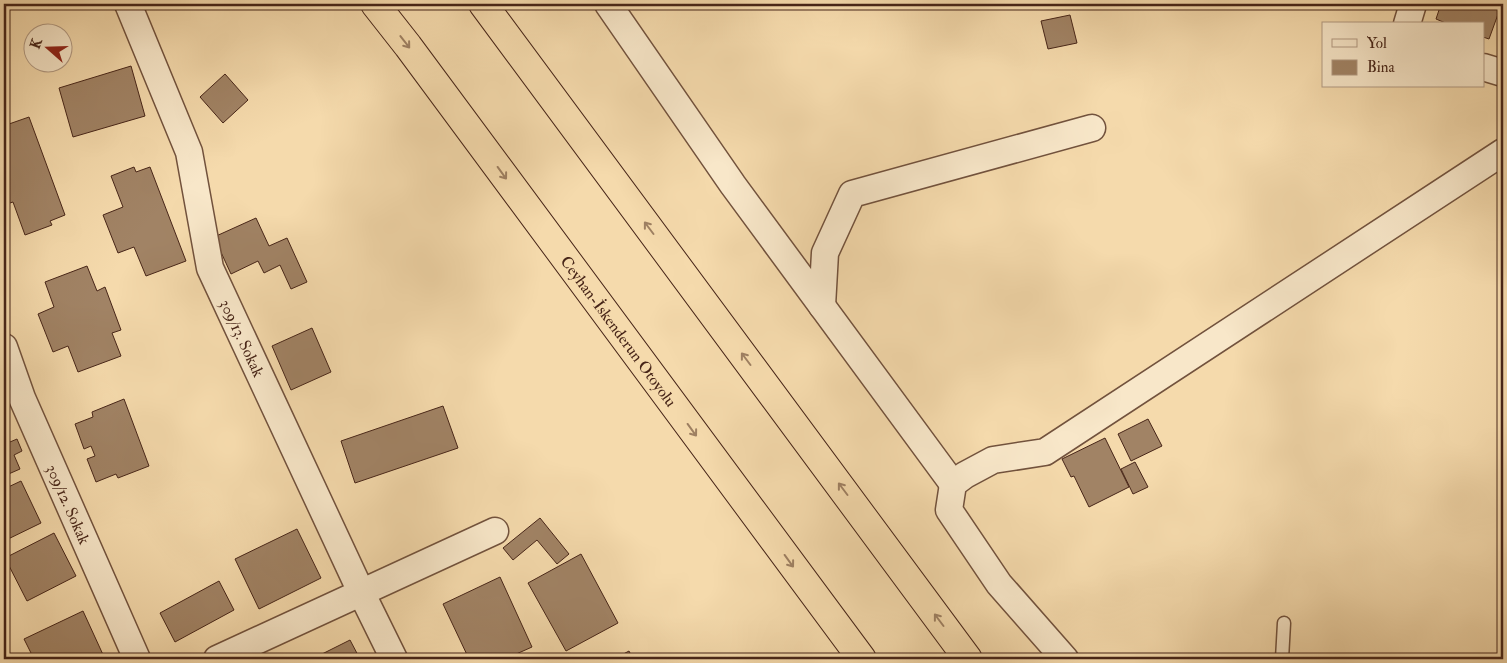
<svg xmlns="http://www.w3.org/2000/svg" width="1507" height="663" font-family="'IM FELL Double Pica',serif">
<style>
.building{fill:#a18365;stroke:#472518}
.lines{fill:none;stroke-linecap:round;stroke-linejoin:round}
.service-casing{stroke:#72523d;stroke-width:15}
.minor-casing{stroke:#72523d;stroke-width:29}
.motorway-casing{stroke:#472518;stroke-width:30}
.service{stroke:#f8e7c9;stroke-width:12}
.minor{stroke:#f8e7c9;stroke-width:26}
.motorway{stroke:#f5daac;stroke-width:28}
.oneway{stroke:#9e8062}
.labels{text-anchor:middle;stroke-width:4;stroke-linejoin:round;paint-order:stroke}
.street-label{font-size:16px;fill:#472518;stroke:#f8e7c9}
</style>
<rect width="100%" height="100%" fill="#f5daac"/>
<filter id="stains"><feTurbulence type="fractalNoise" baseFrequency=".004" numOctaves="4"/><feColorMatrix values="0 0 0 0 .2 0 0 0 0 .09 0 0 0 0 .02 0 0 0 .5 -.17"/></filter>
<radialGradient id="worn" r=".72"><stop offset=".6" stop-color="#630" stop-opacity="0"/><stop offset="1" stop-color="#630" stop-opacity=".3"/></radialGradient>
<g class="building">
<polygon points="1441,4 1496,4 1501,6 1489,39 1483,37 1483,24 1448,24 1436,19"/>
<polygon points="1070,15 1077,43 1048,49 1041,21"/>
<polygon points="131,66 145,116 73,137 59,88"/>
<polygon points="225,74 248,100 223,123 200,97"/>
<polygon points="29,117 65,215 50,221 52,225 25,235 13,202 4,205 4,123 8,121 9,124"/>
<polygon points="134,167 136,172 150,167 186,261 146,276 134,247 118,253 103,215 123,207 111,176"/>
<polygon points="256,218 269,246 287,238 307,282 291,289 280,265 264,273 258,261 231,274 214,237"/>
<polygon points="87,266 97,291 105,287 121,330 112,333 121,356 78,372 68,346 53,352 38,314 54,307 45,282"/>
<polygon points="312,328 331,372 291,390 272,346"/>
<polygon points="124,399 149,466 118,478 116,474 96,482 87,459 95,456 91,446 84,449 75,424 93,417 92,412"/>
<polygon points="443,406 458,448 355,483 341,441"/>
<polygon points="1148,419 1162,446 1131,461 1118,434"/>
<polygon points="4,428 10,442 17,439 22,451 14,455 20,469 4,476"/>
<polygon points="1105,438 1129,487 1089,507 1074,476 1071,477 1062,459"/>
<polygon points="1135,462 1148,487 1133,494 1121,469"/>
<polygon points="21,481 41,523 4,541 4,489"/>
<polygon points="540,518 569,554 557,564 537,540 513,560 503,548"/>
<polygon points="297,529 321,578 259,609 235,559"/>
<polygon points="54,533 76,576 27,601 5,558"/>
<polygon points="581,554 618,623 566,651 528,583"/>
<polygon points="500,577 532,647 505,659 469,659 443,604"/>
<polygon points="219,581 234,610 175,642 160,613"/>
<polygon points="83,611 105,659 34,659 24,639"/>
<polygon points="350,640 360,659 312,659"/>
<polygon points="629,651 633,659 614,659"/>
</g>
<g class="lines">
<g class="service-casing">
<polyline id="service" points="1282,659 1284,623"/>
</g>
<g class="minor-casing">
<g id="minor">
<path id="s1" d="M128,4L189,152L210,268L361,592L394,659"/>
<polyline points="608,4 733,185 953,484"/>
<polyline points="1407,24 1413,4"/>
<polyline points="1483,67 1503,73"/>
<polyline points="822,306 825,253 852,194 1092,128"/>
<path id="s2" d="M4,347L22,398L137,659"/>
<polyline points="217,659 495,531"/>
<polyline points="1065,659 999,584 949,510 953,484 965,475 993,460 1045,452 1503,152"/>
</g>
</g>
<g class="motorway-casing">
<g id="motorway">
<path id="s3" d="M375,4L408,46L862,659"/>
<polyline points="483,4 968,659"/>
</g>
</g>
<use href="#service" class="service"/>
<use href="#minor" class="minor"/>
<use href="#motorway" class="motorway"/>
</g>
<defs><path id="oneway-shaft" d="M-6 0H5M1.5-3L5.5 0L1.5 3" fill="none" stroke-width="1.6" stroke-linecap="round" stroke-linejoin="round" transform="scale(1.25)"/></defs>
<g class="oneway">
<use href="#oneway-shaft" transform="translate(405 42) rotate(52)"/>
<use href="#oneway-shaft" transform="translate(502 173) rotate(54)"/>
<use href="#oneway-shaft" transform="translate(649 228) rotate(-127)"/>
<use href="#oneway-shaft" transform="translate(746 359) rotate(-127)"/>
<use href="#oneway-shaft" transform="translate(692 430) rotate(54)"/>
<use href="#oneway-shaft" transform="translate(843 489) rotate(-127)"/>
<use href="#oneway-shaft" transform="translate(789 561) rotate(54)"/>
<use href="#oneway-shaft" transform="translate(939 620) rotate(-127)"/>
</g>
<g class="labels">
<g class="street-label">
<text dy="6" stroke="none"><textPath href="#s3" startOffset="408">Ceyhan-İskenderun Otoyolu</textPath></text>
<text dy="6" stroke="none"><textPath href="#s1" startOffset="355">309/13. Sokak</textPath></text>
<text dy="6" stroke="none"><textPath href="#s2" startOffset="170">309/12. Sokak</textPath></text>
</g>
</g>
<rect width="1507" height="663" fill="none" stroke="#f5daac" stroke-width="20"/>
<rect x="5" y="5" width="1497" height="653" fill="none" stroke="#472518" stroke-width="2.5"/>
<rect x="10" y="10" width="1487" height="643" fill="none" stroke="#472518"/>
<rect x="1322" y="22" width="162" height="65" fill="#f8e7c9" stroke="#b19982"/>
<rect x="1332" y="39" width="25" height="8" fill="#f8e7c9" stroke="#b19982"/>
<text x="1367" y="48" font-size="15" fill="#472518">Yol</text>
<rect x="1332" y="60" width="25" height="15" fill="#a18365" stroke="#b19982"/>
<text x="1367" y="72" font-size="15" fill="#472518">Bina</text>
<g transform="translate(48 48) rotate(290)"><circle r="24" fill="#f8e7c9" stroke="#b19982"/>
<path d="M0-4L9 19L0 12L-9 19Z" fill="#8f2418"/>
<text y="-8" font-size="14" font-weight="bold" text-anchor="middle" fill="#472518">K</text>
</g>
<rect width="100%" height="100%" filter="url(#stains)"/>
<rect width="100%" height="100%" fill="url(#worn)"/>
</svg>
